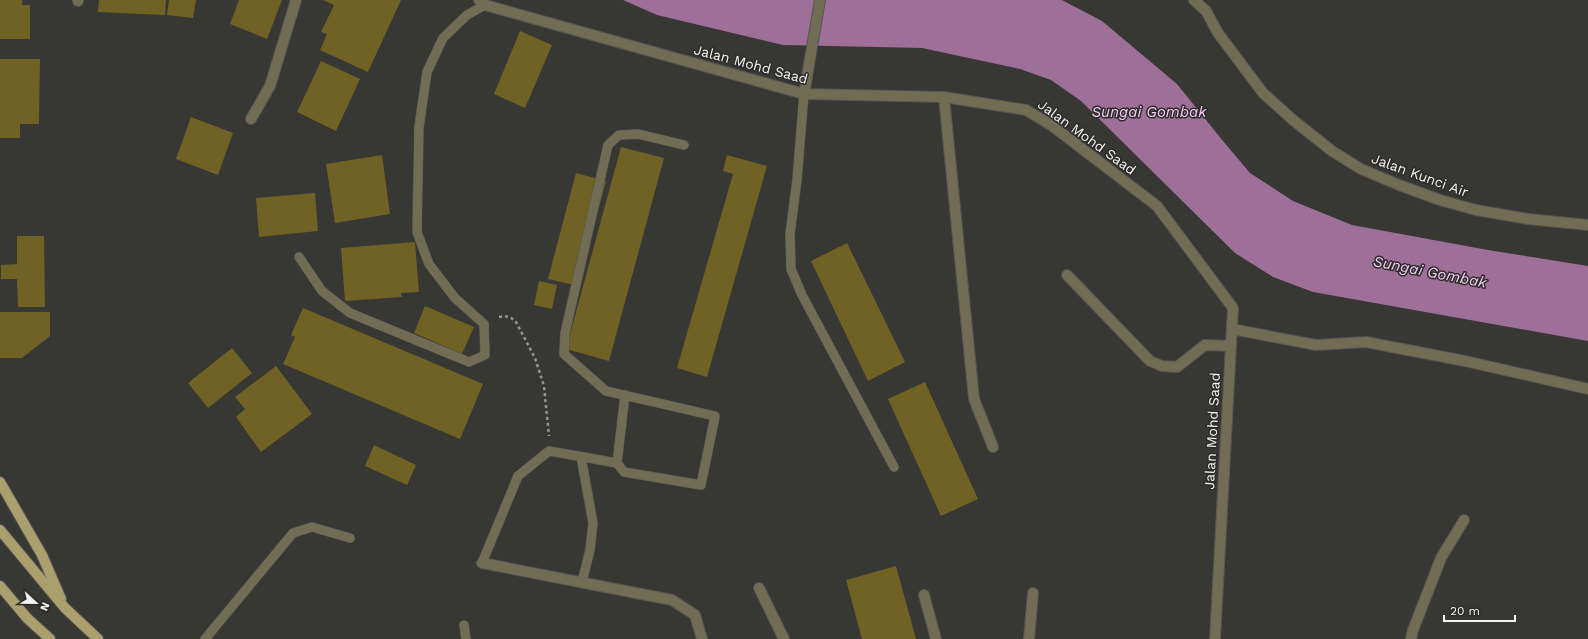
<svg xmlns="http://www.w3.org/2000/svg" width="1588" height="639" font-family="'Work Sans',sans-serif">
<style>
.water{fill:#9d6f99}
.building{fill:#6f6224}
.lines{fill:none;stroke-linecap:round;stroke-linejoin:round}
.service-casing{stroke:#555552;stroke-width:10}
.minor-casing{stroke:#555552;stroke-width:12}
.primary-casing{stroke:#555552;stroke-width:12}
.path{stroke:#969593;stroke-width:2.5;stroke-dasharray:3 3;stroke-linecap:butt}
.service{stroke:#716c54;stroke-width:9}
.minor{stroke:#716c54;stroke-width:10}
.primary{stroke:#aba06d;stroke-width:10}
.labels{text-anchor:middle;stroke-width:3;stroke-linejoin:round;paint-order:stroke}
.street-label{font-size:14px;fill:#f5f4f2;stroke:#2d2c2a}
.water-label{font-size:15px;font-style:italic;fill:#f8cef4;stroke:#2d2c2a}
</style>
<rect width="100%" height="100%" fill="#373734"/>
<polygon class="water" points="623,0 1062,0 1102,21 1177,84 1223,141 1250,173 1293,201 1352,225 1488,250 1588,266 1588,341 1313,292 1273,277 1235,253 1081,101 1051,80 1020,69 922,48 783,45 657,15"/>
<g class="building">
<polygon points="0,0 22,0 22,5 30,5 30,39 0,39"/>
<polygon points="99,0 166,0 165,15 98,12"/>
<polygon points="169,0 196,0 193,18 167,15"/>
<polygon points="239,0 282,0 267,39 230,24"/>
<polygon points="323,0 401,0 368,72 320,50 327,34 321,32 334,5"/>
<polygon points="520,31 552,45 525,108 494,94"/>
<polygon points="0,59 40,59 39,124 20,124 20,138 0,138"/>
<polygon points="321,61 360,79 336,131 297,112"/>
<polygon points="191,117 233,133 218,175 176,159"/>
<polygon points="621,147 664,158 609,361 566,349"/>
<polygon points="382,155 390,214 335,223 326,164"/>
<polygon points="727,155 767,166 707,377 677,368 733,174 723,171"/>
<polygon points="576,173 606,181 578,286 548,279"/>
<polygon points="315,193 318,231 259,237 256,198"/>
<polygon points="17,236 44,236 45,307 18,307 17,279 1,279 1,265 17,264"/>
<polygon points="415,242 419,292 401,293 402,297 345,301 341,248"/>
<polygon points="847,243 905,362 868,381 811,261"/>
<polygon points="539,281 557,285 552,309 534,305"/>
<polygon points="425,306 474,327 462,354 414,333"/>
<polygon points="303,308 483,384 460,439 283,364 295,337 291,335"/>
<polygon points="0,312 50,312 50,336 22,358 0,358"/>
<polygon points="232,348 252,373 208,408 188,383"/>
<polygon points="276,366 312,414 261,452 236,417 245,409 235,397"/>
<polygon points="925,382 978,499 941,516 888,399"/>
<polygon points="374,445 416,465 407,485 365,466"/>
<polygon points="896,566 916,639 862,639 846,580"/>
</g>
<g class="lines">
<g class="service-casing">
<g id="service">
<polyline points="804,94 797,180 790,234 791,269 802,295 894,467"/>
<polyline points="299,257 322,291 350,313 469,362 485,355 484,324 455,298 429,264 417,232 419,127 427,72 443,38 467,15 485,5"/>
<polyline points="625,395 617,463 624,472 701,485 715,416 606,391 564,354 565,333 608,145 619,135 638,134 684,145"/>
<polyline points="581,457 593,523 590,550 582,582"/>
<polyline points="482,563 518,476 549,451 617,463"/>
<polyline points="464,625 466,639"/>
<polyline points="205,639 293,533 312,527 350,538"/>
</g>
</g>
<g class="minor-casing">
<g id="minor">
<polyline points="78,0 78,1"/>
<polyline points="479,0 485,5 804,94 944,97 1026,110 1051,125 1157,206 1233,308 1215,639"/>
<polyline points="1194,0 1206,11 1218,33 1263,93 1293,120 1332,151 1361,169 1399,185 1440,200 1476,210 1528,219 1588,225"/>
<polyline points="804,94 820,0"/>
<polyline points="944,97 974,399 993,447"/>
<polyline points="251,119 270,86 296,0"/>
<polyline points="1067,275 1150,361 1162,366 1177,367 1205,345 1231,346"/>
<polyline points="1232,329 1316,345 1366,342 1465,361 1588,389"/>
<polyline points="482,563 672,600 695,615 702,639"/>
<polyline points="759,588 784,639"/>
<polyline points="924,595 936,639"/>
<polyline points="1029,639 1033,593"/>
<polyline points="1411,639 1413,630 1441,558 1464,520"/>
</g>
</g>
<g class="primary-casing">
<g id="primary">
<polyline points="0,482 42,555 61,599"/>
<polyline points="0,530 65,608 98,639"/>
<polyline points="0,586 27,618 50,639"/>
</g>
</g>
<path class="path" d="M499,317C507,315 511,317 516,322L535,358L544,386L549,436"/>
<use href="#service" class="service"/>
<use href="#minor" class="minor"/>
<use href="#primary" class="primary"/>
</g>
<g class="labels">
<g class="street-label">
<text transform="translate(751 64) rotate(15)" y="5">Jalan Mohd Saad</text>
<text transform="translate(1087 137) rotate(36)" y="5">Jalan Mohd Saad</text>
<text transform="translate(1420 175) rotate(20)" y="5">Jalan Kunci Air</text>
<text transform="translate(1212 431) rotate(-87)" y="5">Jalan Mohd Saad</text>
</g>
<g class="water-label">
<text x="1149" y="117">Sungai Gombak</text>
<text transform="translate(1430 272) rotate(11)" y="5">Sungai Gombak</text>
</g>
</g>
<g transform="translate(36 603) rotate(112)" stroke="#2d2c2a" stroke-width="3" paint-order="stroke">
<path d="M0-3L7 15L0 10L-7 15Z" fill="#f5f4f2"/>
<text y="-6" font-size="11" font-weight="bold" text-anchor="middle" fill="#f5f4f2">N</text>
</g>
<path d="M1444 615v6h71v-6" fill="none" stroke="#f5f4f2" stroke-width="2"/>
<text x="1450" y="615" font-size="12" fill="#f5f4f2" stroke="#2d2c2a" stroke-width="3" paint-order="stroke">20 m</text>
</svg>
